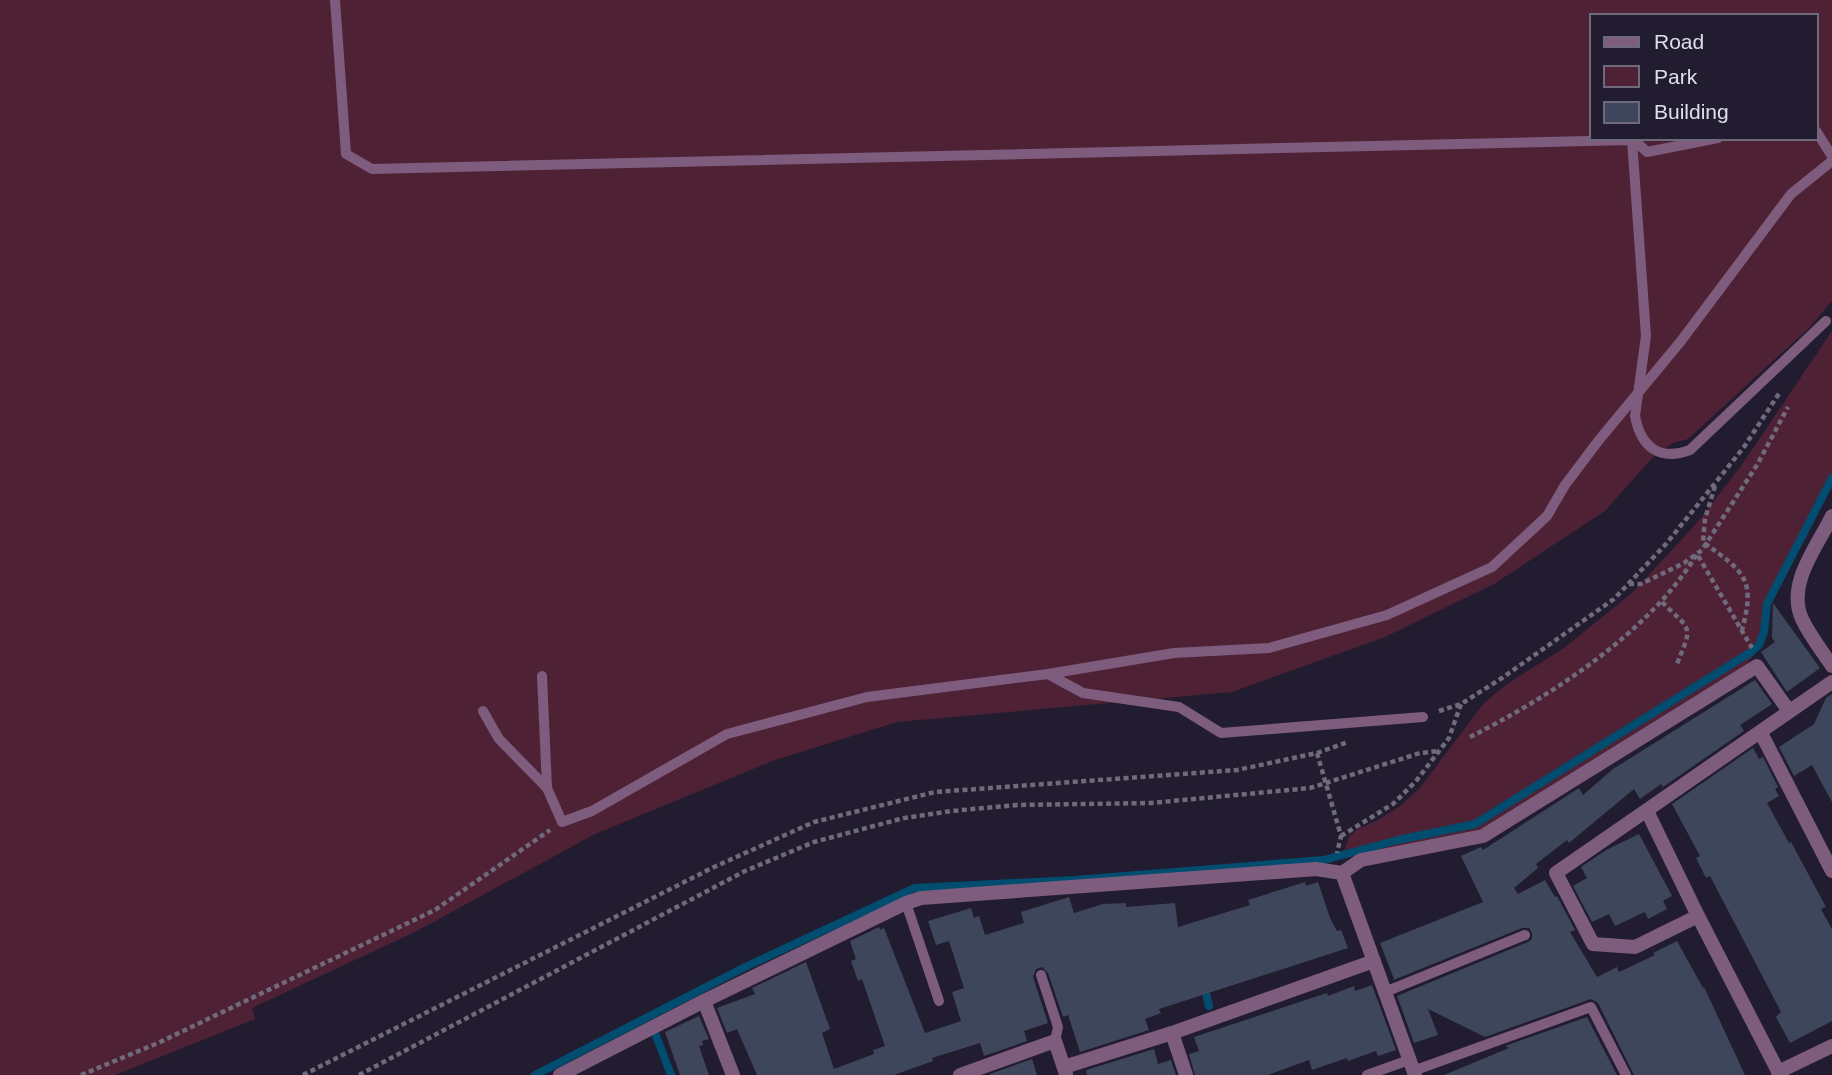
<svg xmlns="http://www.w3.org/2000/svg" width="1832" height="1075" font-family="Arial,sans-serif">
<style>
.green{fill:#4f2135;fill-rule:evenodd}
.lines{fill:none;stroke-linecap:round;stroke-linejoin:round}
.stream{stroke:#004d6f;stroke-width:8}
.building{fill:#3d465b}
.path{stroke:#6f6a7c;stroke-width:4.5;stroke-dasharray:5 3.5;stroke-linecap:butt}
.lane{stroke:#7e5c7e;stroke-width:10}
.street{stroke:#7e5c7e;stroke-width:14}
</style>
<rect width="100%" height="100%" fill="#221c30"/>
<g class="green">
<path d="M0,0H1832V301L1809,328L1688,439L1673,443L1653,457L1605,511L1494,584L1385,637L1232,692L897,722L775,760L595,834L417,931L252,1008L255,1019L115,1075H0ZM1592,16H1816V138H1592Z"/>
<path d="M1832,331V475L1768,600C1764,610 1765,620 1763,630C1761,641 1754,647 1752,658L1748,661L1750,666L1704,691L1479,830L1447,840L1346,858L1344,851L1349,837L1356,830L1378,820L1400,806L1420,788L1483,704L1507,684L1564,648L1632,593L1695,525L1741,466Z"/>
</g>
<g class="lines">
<g class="stream">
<polyline points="1204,985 1209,1006"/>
<polyline points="655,1033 671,1075"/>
<polyline points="535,1075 743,968 914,888 1074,880 1324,860 1398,840 1475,824 1751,652 1759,645 1764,632 1767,604 1832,478"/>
</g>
</g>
<g class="building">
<polygon points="1773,603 1820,668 1787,692 1761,652 1775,642 1772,638"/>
<polygon points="1755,680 1772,704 1740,725 1744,731 1663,787 1661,784 1640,799 1634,789 1569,843 1567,840 1536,864 1538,868 1514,888 1518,894 1545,880 1555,897 1557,896 1575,930 1570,932 1597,977 1617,967 1619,972 1655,955 1653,953 1677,941 1703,988 1704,987 1745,1075 1634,1075 1598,1003 1591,999 1485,1037 1428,1009 1438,1035 1414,1043 1397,996 1528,942 1532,939 1532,933 1529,928 1522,928 1391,981 1394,979 1380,943 1483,902 1461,856 1481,847 1483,850 1579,788 1583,795 1613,769"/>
<polygon points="1832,694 1832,802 1812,765 1794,776 1779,747 1814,724 1826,698"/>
<polygon points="1753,748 1759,759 1763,757 1778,787 1775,789 1779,796 1767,803 1789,843 1791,842 1826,907 1821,909 1832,929 1832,1021 1790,1043 1776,1017 1781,1012 1710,876 1706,878 1696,858 1700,856 1672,804"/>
<polygon points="1639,834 1672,896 1663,901 1667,909 1648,919 1645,912 1615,926 1609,914 1592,922 1573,886 1587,878 1581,867 1606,850"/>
<polygon points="1305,882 1306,886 1318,882 1330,918 1337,931 1341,930 1348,948 1159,1009 1161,1013 1145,1019 1149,1030 1080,1052 1068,1015 1063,1017 1048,973 1042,967 1036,969 1033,977 1048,1023 1024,1031 1027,1041 984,1056 980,1043 932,1058 933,1061 894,1075 757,1075 737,1029 727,1033 717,1008 755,994 752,988 806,962 830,1029 822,1033 834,1069 874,1054 873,1050 885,1046 862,979 858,981 851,961 856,959 850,941 879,927 880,930 884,928 925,1033 961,1021 952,992 964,988 949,941 936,945 928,921 971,908 974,918 979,916 985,935 1024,923 1021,912 1069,897 1074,913 1103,904 1126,903 1126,907 1175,903 1178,927 1250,905 1248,900"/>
<polygon points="1372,985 1396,1050 1378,1056 1376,1051 1348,1061 1347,1058 1312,1070 1309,1060 1268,1075 1195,1075 1189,1054 1199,1051 1194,1037 1327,993 1328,996 1354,986 1355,991"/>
<polygon points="699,1016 709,1039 702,1041 703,1045 699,1046 709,1075 680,1075 665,1032"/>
<polygon points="1587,1017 1617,1075 1444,1075 1509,1048 1505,1046"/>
<polygon points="1154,1049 1158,1064 1171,1060 1176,1075 1087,1075 1086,1070"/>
<polygon points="1032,1059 1037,1075 990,1075 990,1074"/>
</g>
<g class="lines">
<g class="path">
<path d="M1715,486L1705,519L1703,542C1744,572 1756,578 1742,630"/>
<polyline points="1629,584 1641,584 1684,563 1702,550 1757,465 1788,407"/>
<path d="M1662,602C1692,632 1693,624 1677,664"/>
<polyline points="1439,711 1461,704 1502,678 1614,599 1666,544 1716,482 1744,447 1780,392"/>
<path d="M1470,737C1551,696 1649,633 1697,554L1752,648"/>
<polyline points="1317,753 1341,836 1337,853"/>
<polyline points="1341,836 1393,804 1416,781 1449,738 1461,704"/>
<polyline points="81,1075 158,1043 435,910 550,830"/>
<polyline points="303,1075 714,867 814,822 935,792 1237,770 1317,753 1348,742"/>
<polyline points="359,1075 745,871 814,842 904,818 952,811 1017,805 1151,803 1310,788 1420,753 1439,751"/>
</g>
<g class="lane">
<path d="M335,0L346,154L372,169L1632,140L1646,336L1635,416C1641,448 1660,461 1690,450L1826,321"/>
<polyline points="1816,131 1832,156"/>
<polyline points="1632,138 1647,152 1718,138"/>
<polyline points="1048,674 1083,693 1179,707 1221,733 1423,717"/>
<polyline points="542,676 547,788 562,822 592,811 727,734 867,697 1048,674 1174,653 1269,648 1387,615 1492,567 1547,516 1565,485 1599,440 1681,341 1791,194 1832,161"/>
<polyline points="483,711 499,739 547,788"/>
<polyline points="906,903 939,1001"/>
<polyline points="1041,975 1058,1027 1055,1041"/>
<polyline points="1385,992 1525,935"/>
<polyline points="1413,1071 1591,1007 1626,1075"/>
<polyline points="1367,1075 1409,1060"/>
</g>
<g class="street">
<path d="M1832,516C1817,547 1786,584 1802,619C1810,636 1822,651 1832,666"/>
<polyline points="1761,733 1832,871"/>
<polyline points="1647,811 1698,916 1780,1075"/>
<polyline points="1342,873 1415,1075"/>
<polyline points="1698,916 1635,947 1593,944 1556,873 1832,682"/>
<polyline points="704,1001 733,1075"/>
<polyline points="1172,1033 1186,1075"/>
<polyline points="1064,1067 1172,1033 1374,961"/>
<polyline points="1778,1072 1832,1046"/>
<polyline points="560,1075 704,1001 906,903 921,898 1316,869 1342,873 1361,860 1483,836 1757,666 1789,711"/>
<polyline points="960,1075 1055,1041 1066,1074"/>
</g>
</g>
<rect x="1590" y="14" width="228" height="126" fill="#221c30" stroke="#6e697b" stroke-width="2"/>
<rect x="1604" y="37" width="35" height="10" fill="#7e5c7e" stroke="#6e697b" stroke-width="2"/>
<text x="1654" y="49" font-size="21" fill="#e0ddeb">Road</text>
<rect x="1604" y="66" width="35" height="21" fill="#4f2135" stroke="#6e697b" stroke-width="2"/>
<text x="1654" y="84" font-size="21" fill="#e0ddeb">Park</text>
<rect x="1604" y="102" width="35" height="21" fill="#3d465b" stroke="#6e697b" stroke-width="2"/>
<text x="1654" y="119" font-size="21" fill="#e0ddeb">Building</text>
</svg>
